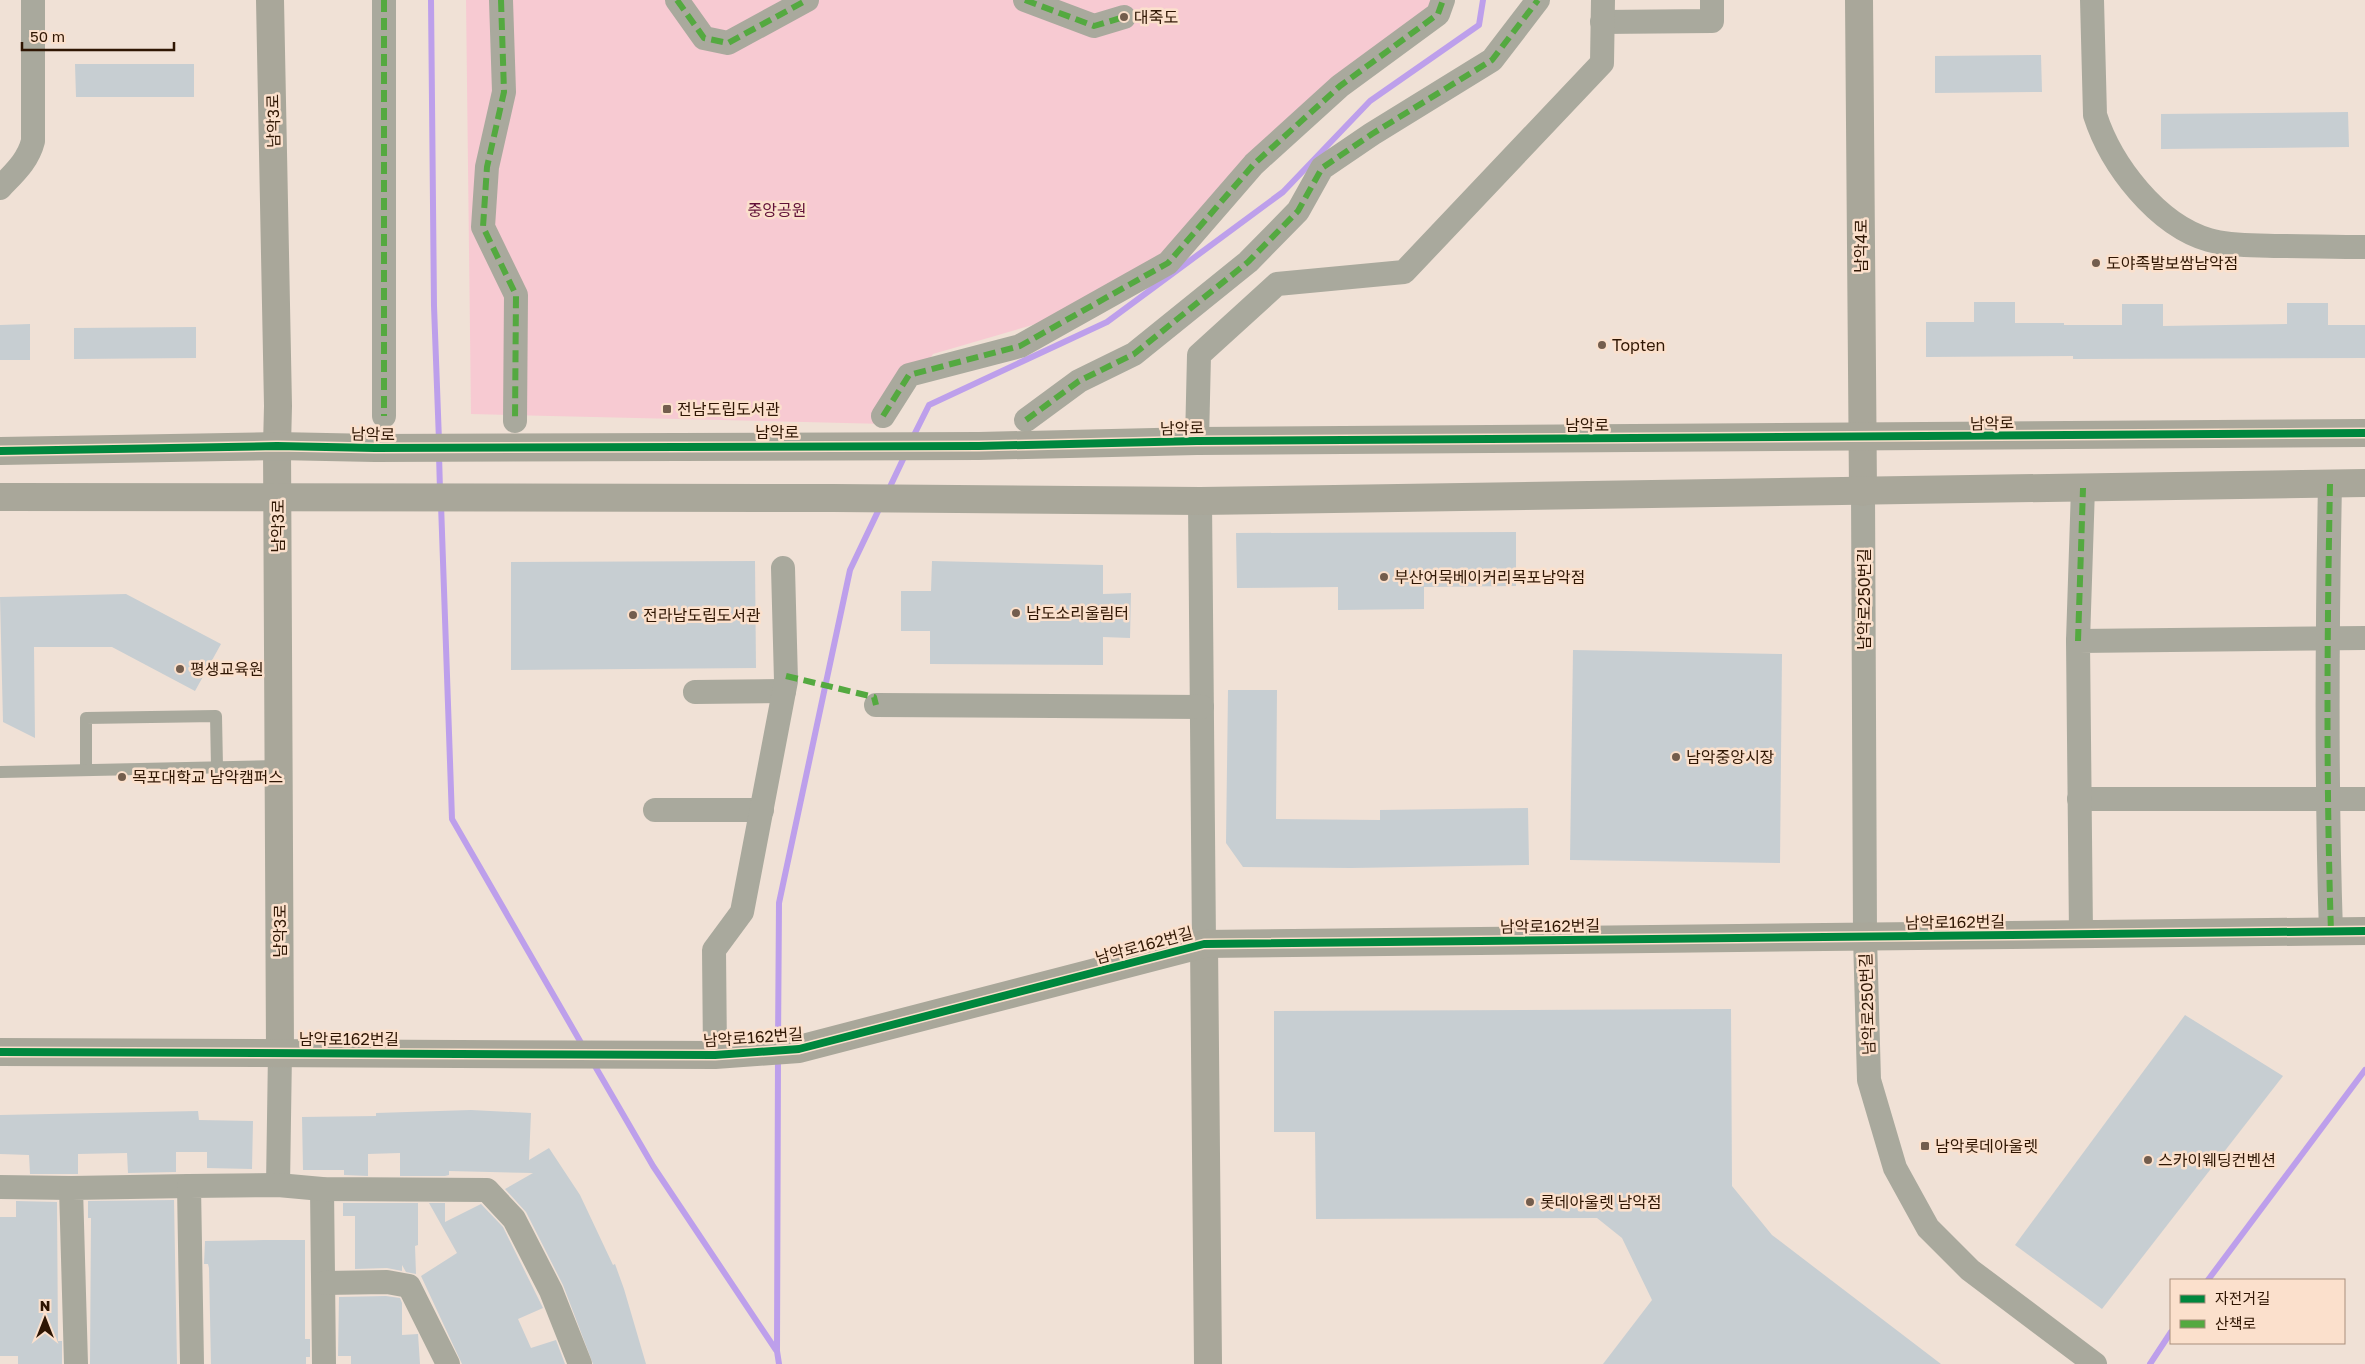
<svg xmlns="http://www.w3.org/2000/svg" width="2365" height="1364" font-family="'Golos Text','Noto Sans KR',sans-serif">
	<style>
		.green { fill: #f7cad2 }
		.lines { fill: none; stroke-linecap: round; stroke-linejoin: round }
		.stream { stroke: #bd9feb; stroke-width: 6 }
		.building { fill: #c7ced2 }
		.lane { stroke: #a9a99d; stroke-width: 12 }
		.street { stroke: #a9a99d; stroke-width: 24 }
		.secondary { stroke: #a9a79a; stroke-width: 28 }
		.quiet { stroke: #54a940; stroke-width: 6; stroke-dasharray: 12 6; stroke-linecap: butt }
		.cycleway-casing { stroke: #fbe0cc; stroke-width: 11 }
		.cycleway { stroke: #00873e; stroke-width: 8 }
		.poi-dot { fill: #735d4d; stroke: #fbe0cc; stroke-width: 2 }
		.labels { text-anchor: middle; stroke-width: 5; stroke-linejoin: round; paint-order: stroke }
		.poi-label { font-size: 16px; fill: #2f1603; stroke: #fbe0cc; text-anchor: start }
		.street-label { font-size: 16px; fill: #2f1603; stroke: #fbe0cc }
		.park-label { font-size: 16px; fill: #601037; stroke: #fbe0cc }
	</style>
	<rect width="100%" height="100%" fill="#f0e1d6"/>
	<!-- green -->
	<polygon class="green" points="466,0 1442,0 1121,299 933,354 886,424 471,414"/>
	<g class="lines">
		<!-- stream -->
		<g class="stream">
			<polyline points="431,0 434,306 439,441"/>
			<polyline points="912,439 929,405 1107,322 1283,192 1370,101 1479,25 1483,0"/>
			<polyline points="439,454 440,491"/>
			<polyline points="888,491 906,453"/>
			<polyline points="441,504 452,819 584,1048"/>
			<polyline points="778,1045 779,903 850,570 881,505"/>
			<polyline points="778,1058 777,1351 779,1364"/>
			<polyline points="592,1061 653,1166 776,1350"/>
			<polyline points="2208,1280 2365,1070"/>
			<polyline points="2150,1364 2171,1332"/>
		</g>
	</g>
	<!-- building -->
	<g class="building">
		<polygon points="2041,55 2042,92 1935,93 1935,56"/>
		<polygon points="75,64 194,64 194,97 76,97"/>
		<polygon points="2348,112 2349,147 2161,149 2161,114"/>
		<polygon points="1974,302 2015,302 2015,323 2064,323 2064,325 2122,325 2122,304 2163,304 2163,326 2287,324 2287,303 2328,303 2328,325 2365,325 2365,358 2073,359 2073,356 1926,357 1926,322 1974,322"/>
		<polygon points="30,324 30,360 0,360 0,325"/>
		<polygon points="196,327 196,358 74,359 74,328"/>
		<polygon points="1516,532 1516,586 1424,587 1424,609 1338,610 1338,587 1237,588 1236,533"/>
		<polygon points="755,561 756,668 511,670 511,562"/>
		<polygon points="932,561 1103,565 1103,594 1131,593 1130,638 1103,637 1103,665 930,664 930,631 901,631 901,591 931,591"/>
		<polygon points="126,594 221,644 195,691 112,647 34,647 35,738 3,722 0,597"/>
		<polygon points="1573,650 1782,654 1780,863 1570,860"/>
		<polygon points="1228,690 1277,690 1276,819 1380,820 1380,810 1528,808 1529,865 1351,868 1243,867 1226,843"/>
		<polygon points="1731,1009 1732,1186 1772,1235 1941,1364 1603,1364 1652,1300 1622,1238 1597,1218 1316,1219 1315,1132 1274,1132 1274,1011"/>
		<polygon points="2185,1015 2283,1076 2102,1309 2015,1245"/>
		<polygon points="471,1110 531,1113 529,1160 549,1148 580,1195 613,1265 615,1264 624,1289 646,1364 593,1364 563,1285 526,1212 505,1189 533,1173 449,1171 449,1175 445,1176 400,1176 400,1153 368,1154 368,1176 344,1175 344,1170 303,1170 302,1117 376,1116 376,1113"/>
		<polygon points="198,1111 199,1120 253,1121 252,1169 207,1168 207,1152 176,1152 176,1172 128,1173 127,1153 78,1154 78,1174 30,1174 29,1155 0,1154 0,1115"/>
		<polygon points="174,1200 177,1364 90,1364 91,1218 88,1218 88,1201"/>
		<polygon points="16,1201 57,1202 58,1341 62,1341 62,1364 18,1364 18,1356 0,1356 0,1217 16,1217"/>
		<polygon points="343,1203 418,1203 418,1245 415,1246 416,1274 406,1272 402,1265 402,1271 387,1268 355,1269 355,1216 343,1216"/>
		<polygon points="429,1203 445,1203 445,1222 481,1204 503,1227 543,1308 518,1319 531,1348 556,1340 565,1364 462,1364 421,1276 457,1253"/>
		<polygon points="264,1240 305,1240 305,1339 310,1339 310,1357 306,1357 306,1364 211,1364 209,1268 208,1264 204,1264 205,1241"/>
		<polygon points="386,1296 400,1298 402,1303 402,1335 418,1334 420,1364 351,1364 351,1356 338,1356 339,1297"/>
	</g>
	<g class="lines">
		<!-- lane -->
		<g class="lane">
			<polyline points="86,770 86,718 216,716 217,767"/>
			<polyline points="0,772 279,766"/>
		</g>
		<!-- street -->
		<g class="street">
			<polyline points="384,0 384,416"/>
			<polyline points="501,0 504,92 487,167 483,227 516,295 515,421"/>
			<polyline points="677,0 704,38 728,43 807,0"/>
			<polyline points="1025,0 1094,26 1124,17"/>
			<path d="M2092 0 2095 115C2111 165 2157 225 2209 240 2230 246 2252 245 2274 246 2304 246 2335 247 2365 247"/>
			<polyline points="1602,22 1712,21 1712,0"/>
			<path d="M0 188C14 173 28 161 33 141V0"/>
			<polyline points="883,416 909,375 1020,346 1168,263 1254,164 1340,86 1438,14 1443,0"/>
			<polyline points="1026,420 1079,381 1134,354 1248,262 1298,211 1322,168 1372,134 1492,60 1538,0"/>
			<polyline points="1197,441 1199,355 1277,284 1404,272 1602,63 1603,0"/>
			<path d="M2330 484C2327 633 2326 782 2331 932"/>
			<polyline points="1863,492 1865,937 1869,1080 1895,1168 1928,1228 1970,1270 2095,1364"/>
			<polyline points="1200,501 1204,944"/>
			<polyline points="2078,641 2083,488"/>
			<polyline points="695,692 784,691"/>
			<polyline points="876,705 1202,707"/>
			<polyline points="2079,799 2365,799"/>
			<polyline points="655,810 762,810"/>
			<polyline points="2081,934 2078,641 2365,638"/>
			<polyline points="715,1055 714,950 742,912 786,681 783,568"/>
			<polyline points="278,1185 280,1052"/>
			<polyline points="0,1187 71,1188"/>
			<polyline points="322,1189 324,1364"/>
			<polyline points="324,1283 387,1282 409,1286 448,1364"/>
			<polyline points="76,1364 71,1188 189,1186"/>
			<polyline points="192,1364 189,1186 278,1185 322,1189 487,1190 514,1219 551,1291 580,1364"/>
		</g>
		<!-- secondary -->
		<g class="secondary">
			<polyline points="270,0 278,406 277,446 280,1052"/>
			<polyline points="1859,0 1863,492"/>
			<polyline points="0,451 277,446 375,448 979,446 1197,441 2365,433"/>
			<polyline points="0,497 834,498 1200,501 2365,483"/>
			<polyline points="1204,944 1208,1364"/>
			<polyline points="0,1052 715,1055 799,1049 1204,944 2365,931"/>
		</g>
		<!-- quiet -->
		<g class="quiet">
			<polyline points="384,0 384,416"/>
			<polyline points="501,0 504,92 487,167 483,227 516,295 515,421"/>
			<polyline points="677,0 704,38 728,43 807,0"/>
			<polyline points="1025,0 1094,26 1124,17"/>
			<polyline points="883,416 909,375 1020,346 1168,263 1254,164 1340,86 1438,14 1443,0"/>
			<polyline points="1026,420 1079,381 1134,354 1248,262 1298,211 1322,168 1372,134 1492,60 1538,0"/>
			<path d="M2330 484C2327 633 2326 782 2331 932"/>
			<polyline points="2078,641 2083,488"/>
			<polyline points="786,676 874,697 876,705"/>
		</g>
		<defs>
			<g id="cycleway">
				<polyline points="0,451 277,446 375,448 979,446 1197,441 2365,433"/>
				<polyline points="0,1052 715,1055 799,1049 1204,944 2365,931"/>
			</g>
		</defs>
		<!-- cycleway casing -->
		<use href="#cycleway" class="cycleway-casing"/>
		<!-- cycleway -->
		<use href="#cycleway" class="cycleway"/>
	</g>
	<!-- markers -->
	<g class="poi-dot">
		<circle cx="1124" cy="17" r="5"/>
		<circle cx="2096" cy="263" r="5"/>
		<circle cx="1602" cy="345" r="5"/>
		<rect x="662" y="404" width="10" height="10" rx="2.5"/>
		<circle cx="1384" cy="577" r="5"/>
		<circle cx="1016" cy="613" r="5"/>
		<circle cx="633" cy="615" r="5"/>
		<circle cx="180" cy="669" r="5"/>
		<circle cx="1676" cy="757" r="5"/>
		<circle cx="122" cy="777" r="5"/>
		<rect x="1920" y="1141" width="10" height="10" rx="2.5"/>
		<circle cx="2148" cy="1160" r="5"/>
		<circle cx="1530" cy="1202" r="5"/>
	</g>
	<g class="labels">
		<!-- poi labels -->
		<g class="poi-label">
			<text x="1134" y="23">대죽도</text>
			<text x="2106" y="269">도야족발보쌈남악점</text>
			<text x="1612" y="351">Topten</text>
			<text x="677" y="415">전남도립도서관</text>
			<text x="1394" y="583">부산어묵베이커리목포남악점</text>
			<text x="1026" y="619">남도소리울림터</text>
			<text x="643" y="621">전라남도립도서관</text>
			<text x="190" y="675">평생교육원</text>
			<text x="1686" y="763">남악중앙시장</text>
			<text x="132" y="783">목포대학교 남악캠퍼스</text>
			<text x="1935" y="1152">남악롯데아울렛</text>
			<text x="2158" y="1166">스카이웨딩컨벤션</text>
			<text x="1540" y="1208">롯데아울렛 남악점</text>
		</g>
		<!-- street labels -->
		<g class="street-label">
			<text transform="translate(273 121) rotate(-91)" y="6">남악3로</text>
			<text transform="translate(1861 246) rotate(-90)" y="6">남악4로</text>
			<text transform="translate(1992 423) rotate(-1)" y="6">남악로</text>
			<text x="1587" y="431">남악로</text>
			<text transform="translate(1182 428) rotate(-1)" y="6">남악로</text>
			<text x="777" y="438">남악로</text>
			<text transform="translate(373 434) rotate(1)" y="6">남악로</text>
			<text transform="translate(278 526) rotate(-90)" y="6">남악3로</text>
			<text transform="translate(1864 599) rotate(-90)" y="6">남악로250번길</text>
			<text transform="translate(1955 922) rotate(-1)" y="6">남악로162번길</text>
			<text transform="translate(1550 926) rotate(-1)" y="6">남악로162번길</text>
			<text transform="translate(280 931) rotate(-90)" y="6">남악3로</text>
			<text transform="translate(1144 945) rotate(-15)" y="6">남악로162번길</text>
			<text transform="translate(1867 1004) rotate(-92)" y="6">남악로250번길</text>
			<text transform="translate(753 1037) rotate(-4)" y="6">남악로162번길</text>
			<text x="349" y="1045">남악로162번길</text>
		</g>
		<!-- park labels -->
		<g class="park-label">
			<text x="777" y="216">중앙공원</text>
		</g>
	</g>
	<!-- legend -->
	<rect x="2170" y="1279" width="175" height="65" fill="#fbe0cc" stroke="#a98f7c"/>
	<rect x="2180" y="1295" width="25" height="8" fill="#00873e" stroke="#a98f7c"/>
	<text x="2215" y="1304" font-size="15" fill="#2f1603">자전거길</text>
	<rect x="2180" y="1320" width="25" height="8" fill="#54a940" stroke="#a98f7c"/>
	<text x="2215" y="1329" font-size="15" fill="#2f1603">산책로</text>
	<!-- north arrow -->
	<g transform="translate(45 1319)" stroke="#fbe0cc" stroke-width="4" paint-order="stroke">
	<path d="M0-4L9 19L0 12L-9 19Z" fill="#2f1603"/>
	<text y="-8" font-size="14" font-weight="bold" text-anchor="middle" fill="#2f1603">N</text>
	</g>
	<!-- scale -->
	<path d="M22 42v8h152v-8" fill="none" stroke="#2f1603" stroke-width="2.5"/>
	<text x="30" y="42" font-size="15" fill="#2f1603" stroke="#fbe0cc" stroke-width="4" paint-order="stroke">50 m</text>
</svg>
